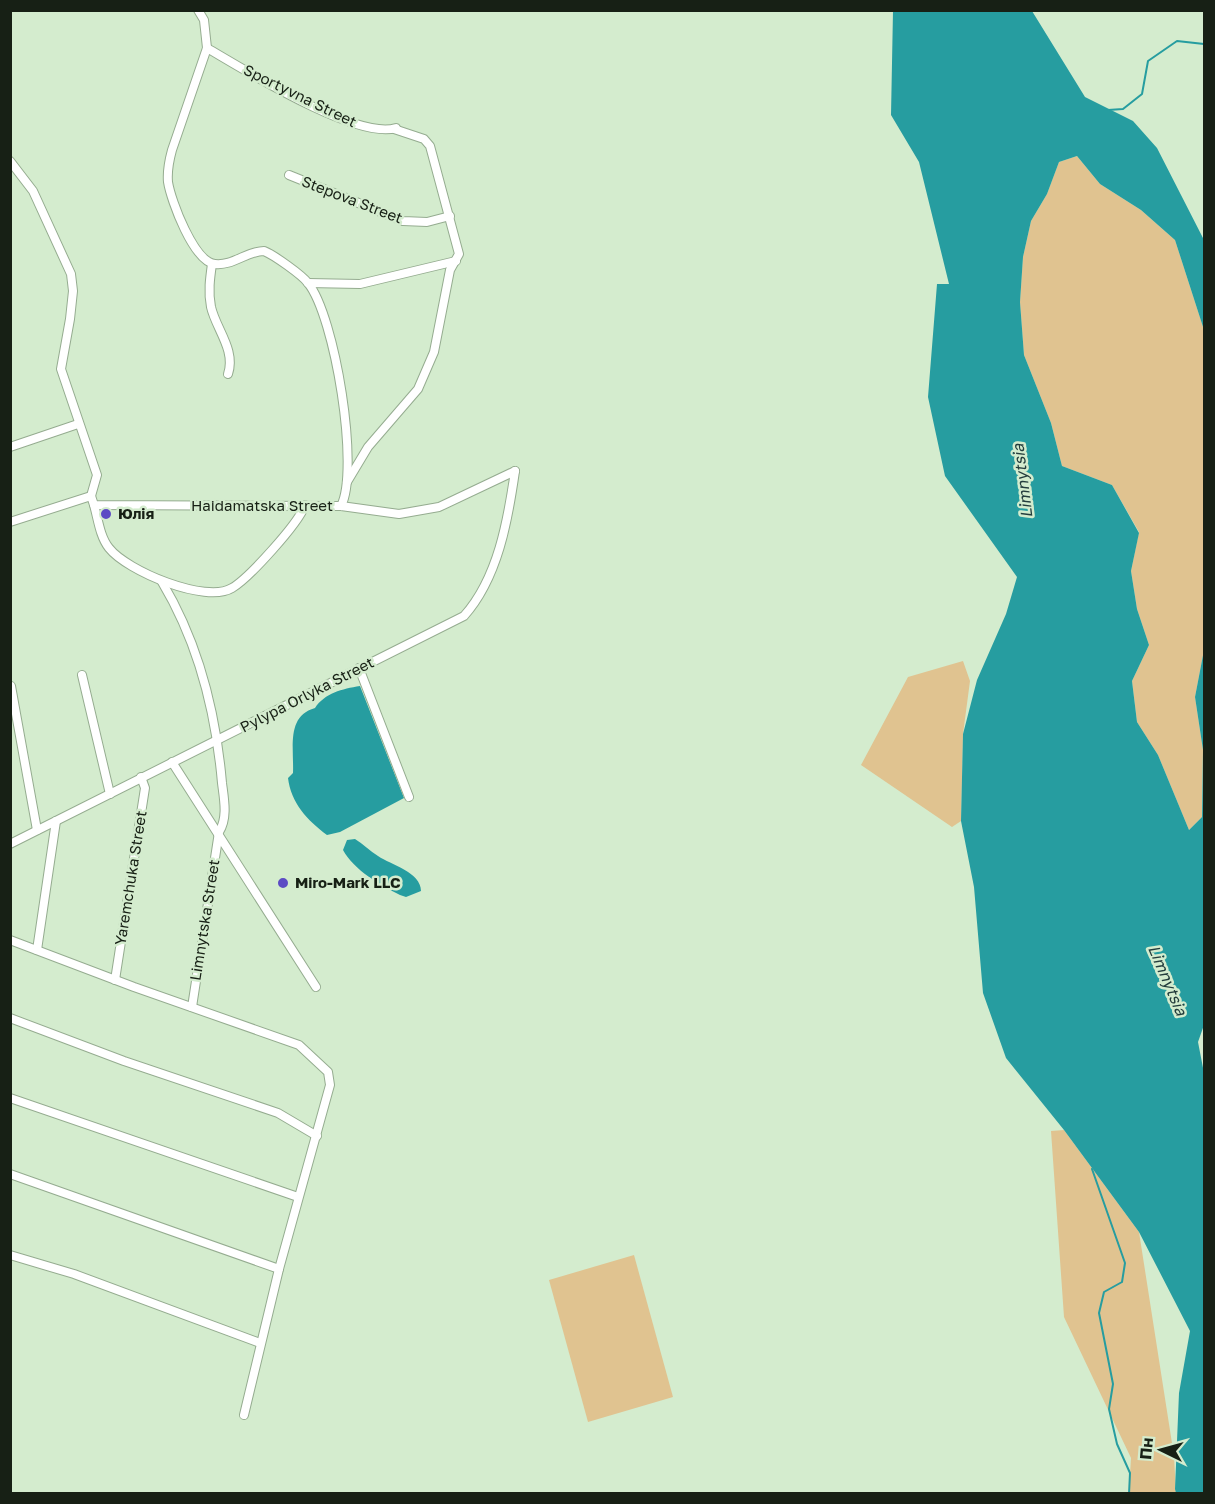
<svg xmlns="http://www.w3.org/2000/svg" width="1215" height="1504" font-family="'Golos Text',sans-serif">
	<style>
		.green { fill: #e0c390 }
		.water { fill: #269da0 }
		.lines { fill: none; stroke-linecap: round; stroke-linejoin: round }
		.stream { stroke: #269da0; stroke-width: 2 }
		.street-casing { stroke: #95ac90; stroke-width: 10 }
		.street { stroke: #fff; stroke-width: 8 }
		.poi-dot { fill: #5c4bc4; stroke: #d4ecce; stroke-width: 2 }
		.labels { text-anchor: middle; stroke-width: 5; stroke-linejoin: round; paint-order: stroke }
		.street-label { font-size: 15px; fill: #172015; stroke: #d4ecce }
		.poi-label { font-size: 15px; font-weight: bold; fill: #172015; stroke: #d4ecce; text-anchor: start }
		.water-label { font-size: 16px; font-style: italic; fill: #243d3d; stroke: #d4ecce }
	</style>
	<rect width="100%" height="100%" fill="#d4ecce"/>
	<!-- green -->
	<g class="green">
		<polygon points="1077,156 1100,184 1141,210 1175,240 1204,330 1204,650 1195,697 1203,750 1202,817 1189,830 1158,755 1137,722 1132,681 1149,645 1137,609 1131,571 1139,532 1112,485 1062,466 1051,423 1024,355 1020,302 1023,257 1031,221 1047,194 1059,162"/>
		<polygon points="963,661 970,681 963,734 961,821 952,827 861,765 908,677"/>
		<polygon points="1064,1130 1139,1232 1174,1456 1176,1493 1129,1493 1131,1458 1064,1317 1051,1131"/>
		<polygon points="634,1255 673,1397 588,1422 549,1280"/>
	</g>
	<!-- water -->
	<g class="water">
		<polygon points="893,11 1032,11 1085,97 1133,121 1157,148 1204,240 1204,330 1175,240 1141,210 1100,184 1077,156 1059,162 1047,194 1031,221 1023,257 1020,302 1024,355 1051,423 1062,466 1112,485 1139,533 1131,571 1137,609 1149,645 1132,681 1137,722 1158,755 1189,830 1202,817 1203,750 1195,697 1204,650 1204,1025 1198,1042 1204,1073 1204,1493 1176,1493 1175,1489 1179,1393 1190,1331 1139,1232 1064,1130 1006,1058 983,993 974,887 961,821 963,734 977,680 1006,614 1017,577 945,476 928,397 937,284 949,284 919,162 891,115"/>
		<path d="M360 686 404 798 340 832 327 835C307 820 291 803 288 778L293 773C294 748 286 716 315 708 325 693 342 689 360 686Z"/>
		<path d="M355 839C363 844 370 851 378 856 391 865 421 872 421 891L406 897 400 895C380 885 354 870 343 850L347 840Z"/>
	</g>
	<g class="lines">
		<!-- stream -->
		<g class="stream">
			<polyline points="1108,110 1123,109 1142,94 1148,61 1177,41 1204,44"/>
			<polyline points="1092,1169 1125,1263 1122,1282 1104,1292 1099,1313 1113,1384 1109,1409 1117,1444 1130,1473 1129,1494"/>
		</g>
		<defs>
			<g id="street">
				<path d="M198 10 204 20 207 48 172 150C169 161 167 171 168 182 171 201 194 262 215 264 233 266 247 251 264 251 274 255 302 275 308 283 335 316 360 470 341 506"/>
				<path d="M207 48C245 70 356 140 396 128"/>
				<polyline points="10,161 33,191 71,274 73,291 70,319 61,369 97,475 91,496"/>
				<polyline points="289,175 403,221 427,222 450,216"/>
				<path d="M212 264C210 278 208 292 211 307 216 329 236 350 228 374"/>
				<polyline points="308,283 360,284 456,261"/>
				<polyline points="10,447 78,424"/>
				<polyline points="347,482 368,447 418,389 434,352 450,270 459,254 430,146 424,139 394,129"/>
				<polyline points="91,496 94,505 341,506 399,514 439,507 515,471"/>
				<path d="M94 505C98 519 100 537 109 548 127 571 206 604 232 588 249 578 299 523 305 505"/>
				<polyline points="10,522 91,496"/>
				<path d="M162 582C198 642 216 714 222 783 224 799 228 818 219 832L192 1007"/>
				<polyline points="359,668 409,797"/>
				<polyline points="82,675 110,794"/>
				<polyline points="11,686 37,830"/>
				<polyline points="172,762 316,987"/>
				<path d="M10 844 464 616C498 578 508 520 515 471"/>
				<polyline points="10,940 134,987 299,1045 328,1072 330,1085 279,1269 244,1415"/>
				<polyline points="37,950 56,821"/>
				<polyline points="115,980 145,788 141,777"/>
				<polyline points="10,1018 124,1061 278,1113 317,1136"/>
				<polyline points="10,1098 298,1197"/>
				<polyline points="10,1174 279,1269"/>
				<polyline points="10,1255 74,1274 260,1343"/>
			</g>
		</defs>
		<!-- street casing -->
		<use href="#street" class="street-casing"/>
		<!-- street -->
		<use href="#street" class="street"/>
	</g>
	<!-- markers -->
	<g class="poi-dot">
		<circle cx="106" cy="514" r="6"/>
		<circle cx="283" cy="883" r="6"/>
	</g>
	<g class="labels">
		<!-- street labels -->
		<g class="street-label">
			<text transform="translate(300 96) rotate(26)" y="5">Sportyvna Street</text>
			<text transform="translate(352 200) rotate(21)" y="5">Stepova Street</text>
			<text x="262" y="511">Haidamatska Street</text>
			<text transform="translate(307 695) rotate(-27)" y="5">Pylypa Orlyka Street</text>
			<text transform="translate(131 878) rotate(-81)" y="5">Yaremchuka Street</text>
			<text transform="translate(205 920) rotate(-81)" y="5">Limnytska Street</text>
		</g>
		<!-- poi labels -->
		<g class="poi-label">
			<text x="118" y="519">Юлія</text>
			<text x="295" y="888">Miro-Mark LLC</text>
		</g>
		<!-- water labels -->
		<g class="water-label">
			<text transform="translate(1022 481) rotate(-97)" y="6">Limnytsia</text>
			<text transform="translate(1168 980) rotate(67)" y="6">Limnytsia</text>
		</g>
	</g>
	<!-- border -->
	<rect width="1215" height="1504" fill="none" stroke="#172015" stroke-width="24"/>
	<!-- north arrow -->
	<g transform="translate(1161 1450) rotate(275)" stroke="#d4ecce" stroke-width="4.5" paint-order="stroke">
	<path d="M0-4.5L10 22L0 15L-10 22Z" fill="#172015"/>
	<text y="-9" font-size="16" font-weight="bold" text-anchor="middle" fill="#172015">Пн</text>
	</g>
</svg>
